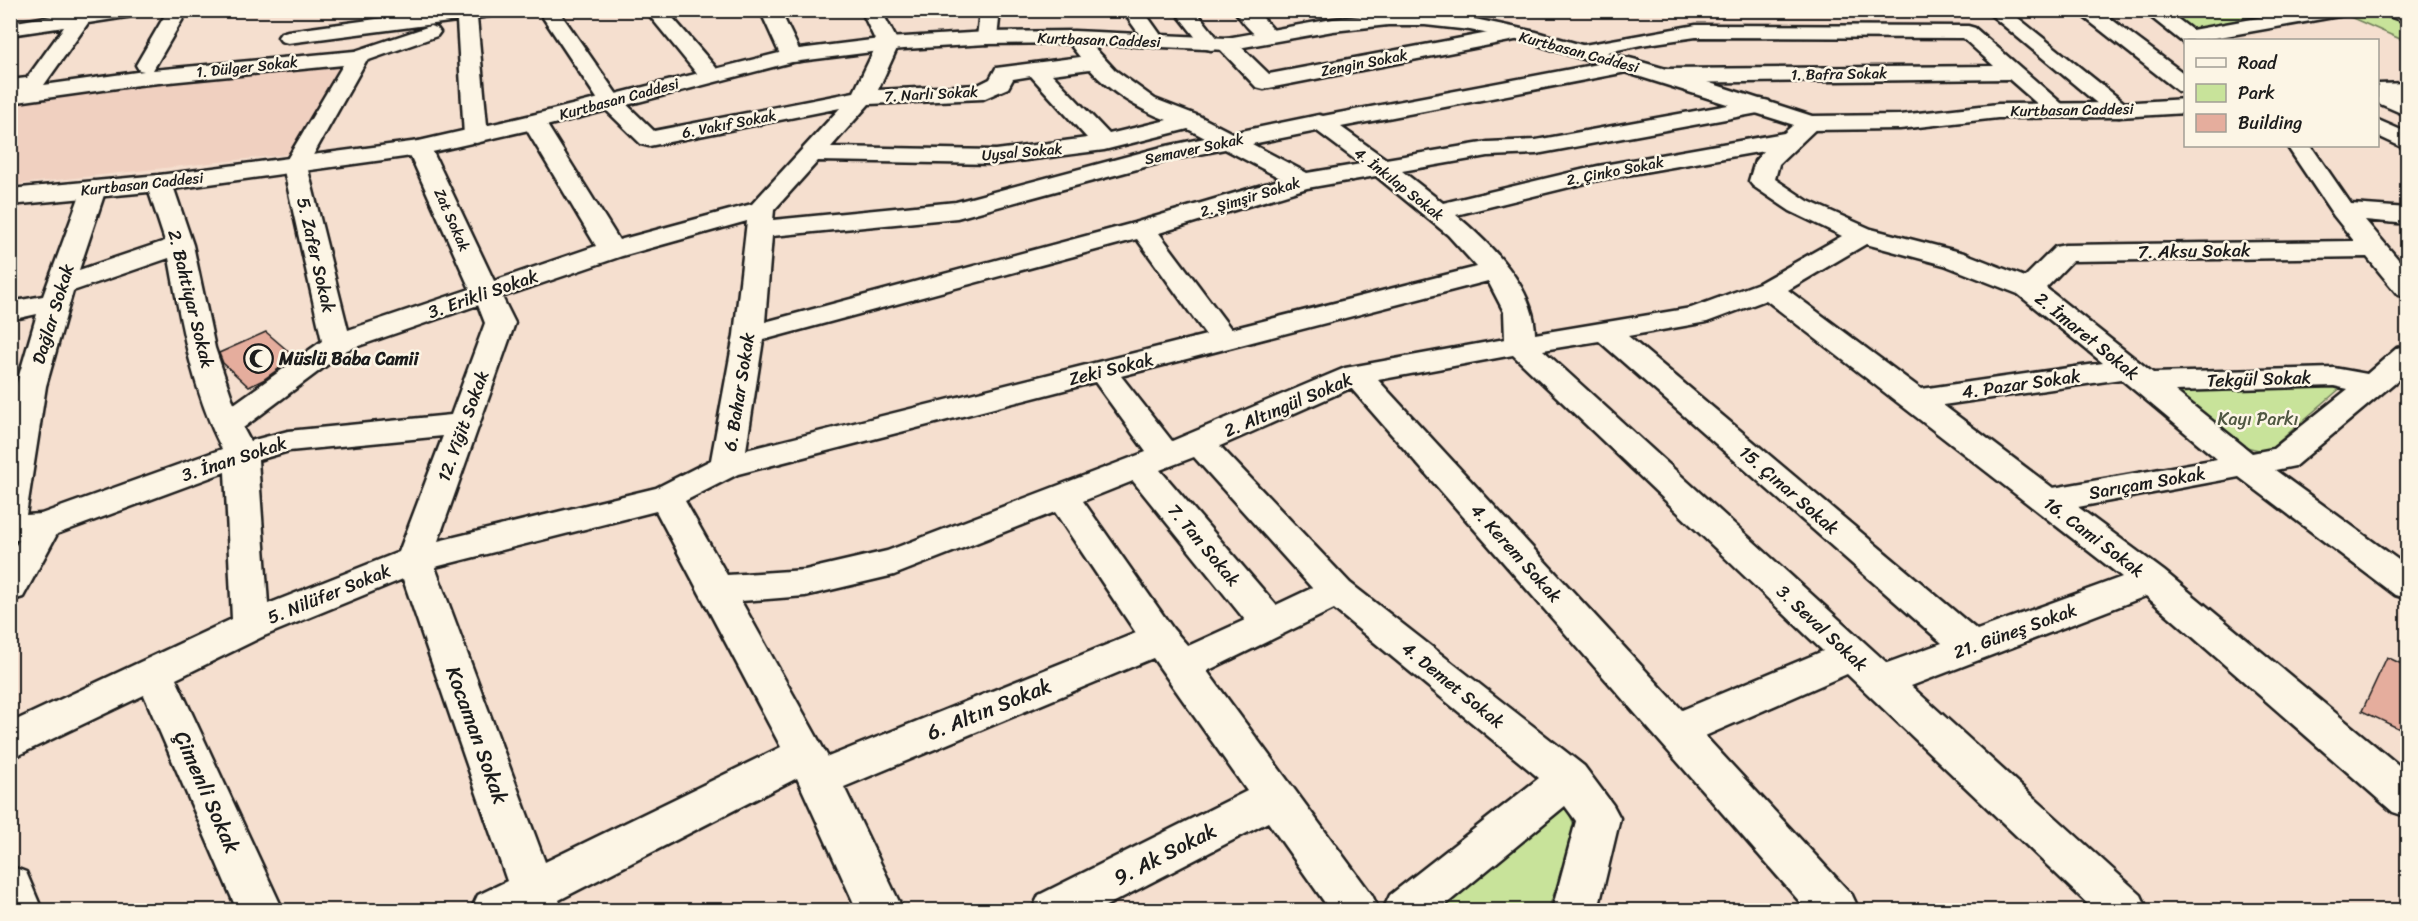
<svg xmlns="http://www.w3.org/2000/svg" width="2418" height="921" font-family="Sriracha,sans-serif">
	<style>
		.built { fill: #f0d0c0 }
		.green { fill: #c8e39a; stroke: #72805b; stroke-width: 1.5 }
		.building { fill: #e5ad9d; stroke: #1c1c1c; stroke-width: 1.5 }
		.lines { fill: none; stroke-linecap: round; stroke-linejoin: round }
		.street-casing { stroke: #1c1c1c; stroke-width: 5 }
		.secondary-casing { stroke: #1c1c1c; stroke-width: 5 }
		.street { fill: #fcf5e5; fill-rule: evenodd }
		.secondary { fill: #fcf5e5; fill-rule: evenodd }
		.labels { text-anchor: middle; stroke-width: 5; stroke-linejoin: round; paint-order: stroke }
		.far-street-label { font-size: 15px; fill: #1c1c1c; stroke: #fcf5e5 }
		.street-label { font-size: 18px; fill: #1c1c1c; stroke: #fcf5e5 }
		.poi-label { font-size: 18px; font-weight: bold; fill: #1c1c1c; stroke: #fcf5e5; text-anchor: start }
		.park-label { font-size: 18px; fill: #505842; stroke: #fcf5e5 }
		.near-street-label { font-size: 21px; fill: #1c1c1c; stroke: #fcf5e5 }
	</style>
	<rect width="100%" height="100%" fill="#f5dfcf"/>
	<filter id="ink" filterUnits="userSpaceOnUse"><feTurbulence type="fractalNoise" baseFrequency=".0167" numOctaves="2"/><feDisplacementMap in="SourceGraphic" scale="12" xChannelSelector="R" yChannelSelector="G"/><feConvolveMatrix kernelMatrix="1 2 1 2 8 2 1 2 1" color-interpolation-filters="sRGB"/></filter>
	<g filter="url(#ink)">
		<!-- built -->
		<polygon class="built" points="340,62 335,79 289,154 11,185 10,100"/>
		<!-- green -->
		<g class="green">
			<polygon points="2163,11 2308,11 2189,31"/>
			<polygon points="2381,11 2407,20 2407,42 2348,16"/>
			<polygon points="2343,386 2267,452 2238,445 2174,391"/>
			<polygon points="1564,802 1577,831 1548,910 1425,910"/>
		</g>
		<!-- building -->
		<g class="building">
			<polygon points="266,332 295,357 263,380 249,387 223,363 219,353"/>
			<polygon points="2387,657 2408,667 2408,733 2362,711"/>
		</g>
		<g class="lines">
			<defs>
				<g id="street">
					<path d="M143 10 140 14 133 16 88 23 44 85 144 71 139 70 136 65 168 10H188L153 70 355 51 430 26 437 28 440 32 437 36 366 61 307 166 348 330 470 289 407 148 410 143 419 141 428 143 431 148 494 281 596 246 522 122 526 117 534 115 542 117 619 240 752 204 840 108 649 146 641 144 602 106 538 10H558L618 96 654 131 854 92 877 44 861 10H881L899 44 878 90 978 85 990 79 996 68 1080 57 1072 47 1076 43 1083 41 1090 43 1115 70 1155 99 1199 116 1232 133 1319 115 1323 116 1629 58 1637 60 1640 65 1637 70 1341 127 1386 159 1488 142 1536 140 1761 99 1769 101 1772 106 1769 111 1536 154 1488 156 1402 171 1443 203 1598 166 1784 133C1795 124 1802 114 1818 118L1822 123 1779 164 1775 179 1808 201 1871 229 1964 253 2025 277 2055 247 2065 245 2354 241 2334 216 2287 146H2311L2351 204 2408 208V224L2365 220 2408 271V297L2398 295 2367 257 2072 261 2046 288 2153 373 2334 368 2367 374 2397 348 2408 345 2406 373 2295 466 2275 470 2408 567V599L2395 595 2239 477 2078 507 2164 571 2408 773V817L2393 812 2146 596 1911 686 2141 895 2148 910H2094L1847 674 1705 736 1852 895 1859 910H1807L1351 388 1220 446 1350 583 1584 766 1613 805 1620 818 1598 910H1552L1576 821 1565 806 1439 910H1383L1390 895 1539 778 1334 609 1207 671 1372 895 1379 910H1330L1268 822 1098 910H1032L1039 895 1247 791 1153 658 844 787 903 910H857L797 778 559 900 563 910H471L478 895 507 881 403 579 264 636 176 679 283 910H237L144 695 10 759V723L232 619 225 472 57 534 23 597 10 601V555L19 540H10V414L16 386 37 314 10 320V302L43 296 84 184 93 181 102 184 106 189 79 270 165 241 146 183 150 178 159 175 168 178 172 183 193 245 215 348 234 404 322 341 283 166 343 65 139 85 10 103V80L27 78 64 27 10 35V23L82 11ZM1090 69C1111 93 1138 109 1167 120L1109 134 1052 74ZM1031 76 1087 138 996 150 831 147 869 104 983 99 1008 88 1013 79ZM1188 129 1205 138 1162 147 956 202 773 220 774 210 818 161 996 164 1104 150ZM1317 131 1361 164 1307 173 1252 144ZM1225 149 1282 179 1134 223 765 322 772 236 957 218 1174 159ZM1764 151 1755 161 1749 181 1753 186 1790 211 1842 236 1759 283 1691 308 1535 334C1535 287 1490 244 1456 215L1598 180ZM1376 176 1448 235 1477 267 1231 329 1159 233 1307 188ZM747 221 734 335 711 460 656 488 438 541 515 323 502 297 622 256ZM1137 239 1206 335 746 450 763 340ZM1866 244 1944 265 2018 294 2103 363 1921 389 1788 290ZM169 258C181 324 192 389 222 449L41 514 26 515 46 386 73 291ZM1488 281 1504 312 1505 339 1345 368 1172 441 1121 376ZM1766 300 2122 577 1977 630 1628 336 1707 322ZM478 305 485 323 451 415 288 431 250 441 243 428 347 350ZM1599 341 1942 643 1887 663 1543 350ZM1513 355 1823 651 1682 710 1378 380ZM2121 379 2217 459 2053 488 1943 405ZM1095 382 1146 452 887 551 805 570 727 575 685 501 738 474ZM2334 386 2348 389 2273 449 2252 453 2175 391ZM443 436 399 552 268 604 258 460 289 451ZM1194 457 1312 588 1276 605 1160 470ZM1133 481 1245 620 1188 646 1173 629 1083 501ZM656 511 781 747 545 862 435 567ZM1055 512 1136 633 828 757 741 601 805 596 894 575Z"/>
					<polygon points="443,10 503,10 500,14 477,18 488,136 484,141 476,143 468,141 464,136 457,21 288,43 281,41 278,37 281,33 288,31"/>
					<polygon points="645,10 666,10 718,70 721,75 718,80 710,82 702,80"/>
					<polygon points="760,10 780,10 802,56 799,61 791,62 783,61"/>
					<polygon points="980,10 1000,10 997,38 994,42 987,44 980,42 977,38"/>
					<polygon points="1122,10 1143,10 1165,41 1161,45 1154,47 1147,45"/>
					<polygon points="1174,10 1195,10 1219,40 1227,38 1234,40 1269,74 1515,28 1522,30 1525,34 1522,38 1515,40 1264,89 1256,87 1219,48 1211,50 1204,48"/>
					<path d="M1234 10H1256L1278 35 1275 39C1258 44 1244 24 1234 10Z"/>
					<polygon points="1985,10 2008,10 2127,105 2130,110 2127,115 2119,117 2111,115"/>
					<polygon points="2075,10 2099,10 2186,75 2186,93 2178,91"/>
					<polygon points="2142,10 2166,10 2192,30 2302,10 2349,10 2346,14 2339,16 2203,40 2186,40 2186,45"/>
					<polygon points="2380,10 2408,10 2408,23 2383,14"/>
					<polygon points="1696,25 1968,26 1975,28 2069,110 2066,115 2058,117 2050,115 2009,79 1665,83 1657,81 1654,76 1657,71 1665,69 1994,66 1963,38 1696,37 1641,45 1584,57 1576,56 1573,51 1576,46 1584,45"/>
					<polygon points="2378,88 2408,100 2408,116 2378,103"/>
					<polygon points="2378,120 2408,133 2408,150 2378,136"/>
					<polygon points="10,866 26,872 42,910 10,910"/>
				</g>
				<g id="secondary">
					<polygon points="1388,13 1425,13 1470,18 1536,32 1673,71 1812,116 1900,115 1998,104 2119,103 2186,99 2186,113 2119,117 1998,118 1900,129 1810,130 1532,43 1470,30 1425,25 1388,25 1333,31 1227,50 1074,43 987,44 888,50 792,62 542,127 419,155 159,191 10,205 10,189 159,175 419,141 532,115 791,50 888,38 987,32 1074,31 1227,38 1333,19"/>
					<polygon points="2408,83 2408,97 2378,98 2378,84"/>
				</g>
			</defs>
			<!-- street casing -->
			<use href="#street" class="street-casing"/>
			<!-- secondary casing -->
			<use href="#secondary" class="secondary-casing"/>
			<!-- street -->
			<use href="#street" class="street"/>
			<!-- secondary -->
			<use href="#secondary" class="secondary"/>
		</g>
	</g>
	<!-- icons -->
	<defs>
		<symbol id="mosque-ring" viewBox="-11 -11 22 22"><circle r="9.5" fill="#fcf5e5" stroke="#1c1c1c" stroke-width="1.5"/><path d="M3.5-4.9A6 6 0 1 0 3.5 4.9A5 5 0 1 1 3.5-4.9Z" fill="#1c1c1c"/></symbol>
	</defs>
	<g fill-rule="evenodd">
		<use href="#mosque-ring" x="242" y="342" width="33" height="33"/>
	</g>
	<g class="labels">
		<!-- far-street labels -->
		<g class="far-street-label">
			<text transform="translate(1099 40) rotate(2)" y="5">Kurtbasan Caddesi</text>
			<text transform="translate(1579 52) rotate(15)" y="5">Kurtbasan Caddesi</text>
			<text transform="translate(1364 63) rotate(-11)" y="5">Zengin Sokak</text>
			<text transform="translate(247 67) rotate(-6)" y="5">1. Dülger Sokak</text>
			<text transform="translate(1839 74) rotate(-1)" y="5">1. Bafra Sokak</text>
			<text transform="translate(931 94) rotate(-3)" y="5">7. Narlı Sokak</text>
			<text transform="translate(619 99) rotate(-15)" y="5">Kurtbasan Caddesi</text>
			<text transform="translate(2072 110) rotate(-1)" y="5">Kurtbasan Caddesi</text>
			<text transform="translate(729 124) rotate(-11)" y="5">6. Vakıf Sokak</text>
			<text transform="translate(1194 149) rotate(-12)" y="5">Semaver Sokak</text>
			<text transform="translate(1022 152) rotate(-5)" y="5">Uysal Sokak</text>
			<text transform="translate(1615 171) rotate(-11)" y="5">2. Çinko Sokak</text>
			<text transform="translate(142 184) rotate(-6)" y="5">Kurtbasan Caddesi</text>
			<text transform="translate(1399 184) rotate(38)" y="5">4. İnkılap Sokak</text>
			<text transform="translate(1250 197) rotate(-17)" y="5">2. Şimşir Sokak</text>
			<text transform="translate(452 220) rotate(66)" y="5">Zat Sokak</text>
		</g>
		<!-- street labels -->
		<g class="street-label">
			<text transform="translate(2194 251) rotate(-1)" y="6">7. Aksu Sokak</text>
			<text transform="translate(316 255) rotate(77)" y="6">5. Zafer Sokak</text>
			<text transform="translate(483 294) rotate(-19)" y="6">3. Erikli Sokak</text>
			<text transform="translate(191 299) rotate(76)" y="6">2. Bahtiyar Sokak</text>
			<text transform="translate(53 314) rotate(-73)" y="6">Dağlar Sokak</text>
			<text transform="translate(2087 336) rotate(39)" y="6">2. İmaret Sokak</text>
			<text transform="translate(1111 369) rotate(-14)" y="6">Zeki Sokak</text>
			<text transform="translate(2259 379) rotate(-2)" y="6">Tekgül Sokak</text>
			<text transform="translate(2021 384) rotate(-8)" y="6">4. Pazar Sokak</text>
			<text transform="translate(739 392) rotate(-81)" y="6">6. Bahar Sokak</text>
			<text transform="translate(1288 405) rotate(-23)" y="6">2. Altıngül Sokak</text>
			<text transform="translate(463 426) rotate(-70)" y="6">12. Yiğit Sokak</text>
			<text transform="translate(234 459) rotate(-18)" y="6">3. İnan Sokak</text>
			<text transform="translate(2147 483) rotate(-10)" y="6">Sarıçam Sokak</text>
			<text transform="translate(1789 490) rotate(41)" y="6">15. Çınar Sokak</text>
			<text transform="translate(2094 537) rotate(37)" y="6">16. Cami Sokak</text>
			<text transform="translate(1204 545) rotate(50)" y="6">7. Tan Sokak</text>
			<text transform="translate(1516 553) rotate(48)" y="6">4. Kerem Sokak</text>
			<text transform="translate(329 594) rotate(-22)" y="6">5. Nilüfer Sokak</text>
			<text transform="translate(1822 628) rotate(43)" y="6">3. Seval Sokak</text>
			<text transform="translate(2015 631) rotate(-20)" y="6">21. Güneş Sokak</text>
			<text transform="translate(1453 685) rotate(39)" y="6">4. Demet Sokak</text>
		</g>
		<!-- poi labels -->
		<g class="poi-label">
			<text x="279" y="365">Müslü Baba Camii</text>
		</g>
		<!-- park labels -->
		<g class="park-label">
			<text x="2258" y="425">Kayı Parkı</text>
		</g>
		<!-- near-street labels -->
		<g class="near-street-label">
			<text transform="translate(989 709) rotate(-22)" y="7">6. Altın Sokak</text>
			<text transform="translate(477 735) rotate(70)" y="7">Kocaman Sokak</text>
			<text transform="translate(207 792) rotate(66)" y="7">Çimenli Sokak</text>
			<text transform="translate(1165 854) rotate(-27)" y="7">9. Ak Sokak</text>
		</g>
	</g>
	<!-- margin -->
	<rect width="2418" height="921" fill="none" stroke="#fcf5e5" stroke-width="36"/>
	<rect x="18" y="18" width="2382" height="885" fill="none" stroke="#1c1c1c" stroke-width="2" filter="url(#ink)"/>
	<!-- legend -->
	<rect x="2184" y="39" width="195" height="108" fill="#fcf5e5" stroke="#a29e95" stroke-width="1.5"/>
	<rect x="2196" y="58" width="30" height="9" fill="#fcf5e5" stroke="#a29e95" stroke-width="1.5"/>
	<text x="2238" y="69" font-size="18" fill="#1c1c1c">Road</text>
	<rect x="2196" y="84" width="30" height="18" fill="#c8e39a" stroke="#a29e95" stroke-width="1.5"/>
	<text x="2238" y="99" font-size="18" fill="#1c1c1c">Park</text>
	<rect x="2196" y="114" width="30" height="18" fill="#e5ad9d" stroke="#a29e95" stroke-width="1.5"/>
	<text x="2238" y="129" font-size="18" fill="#1c1c1c">Building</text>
</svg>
